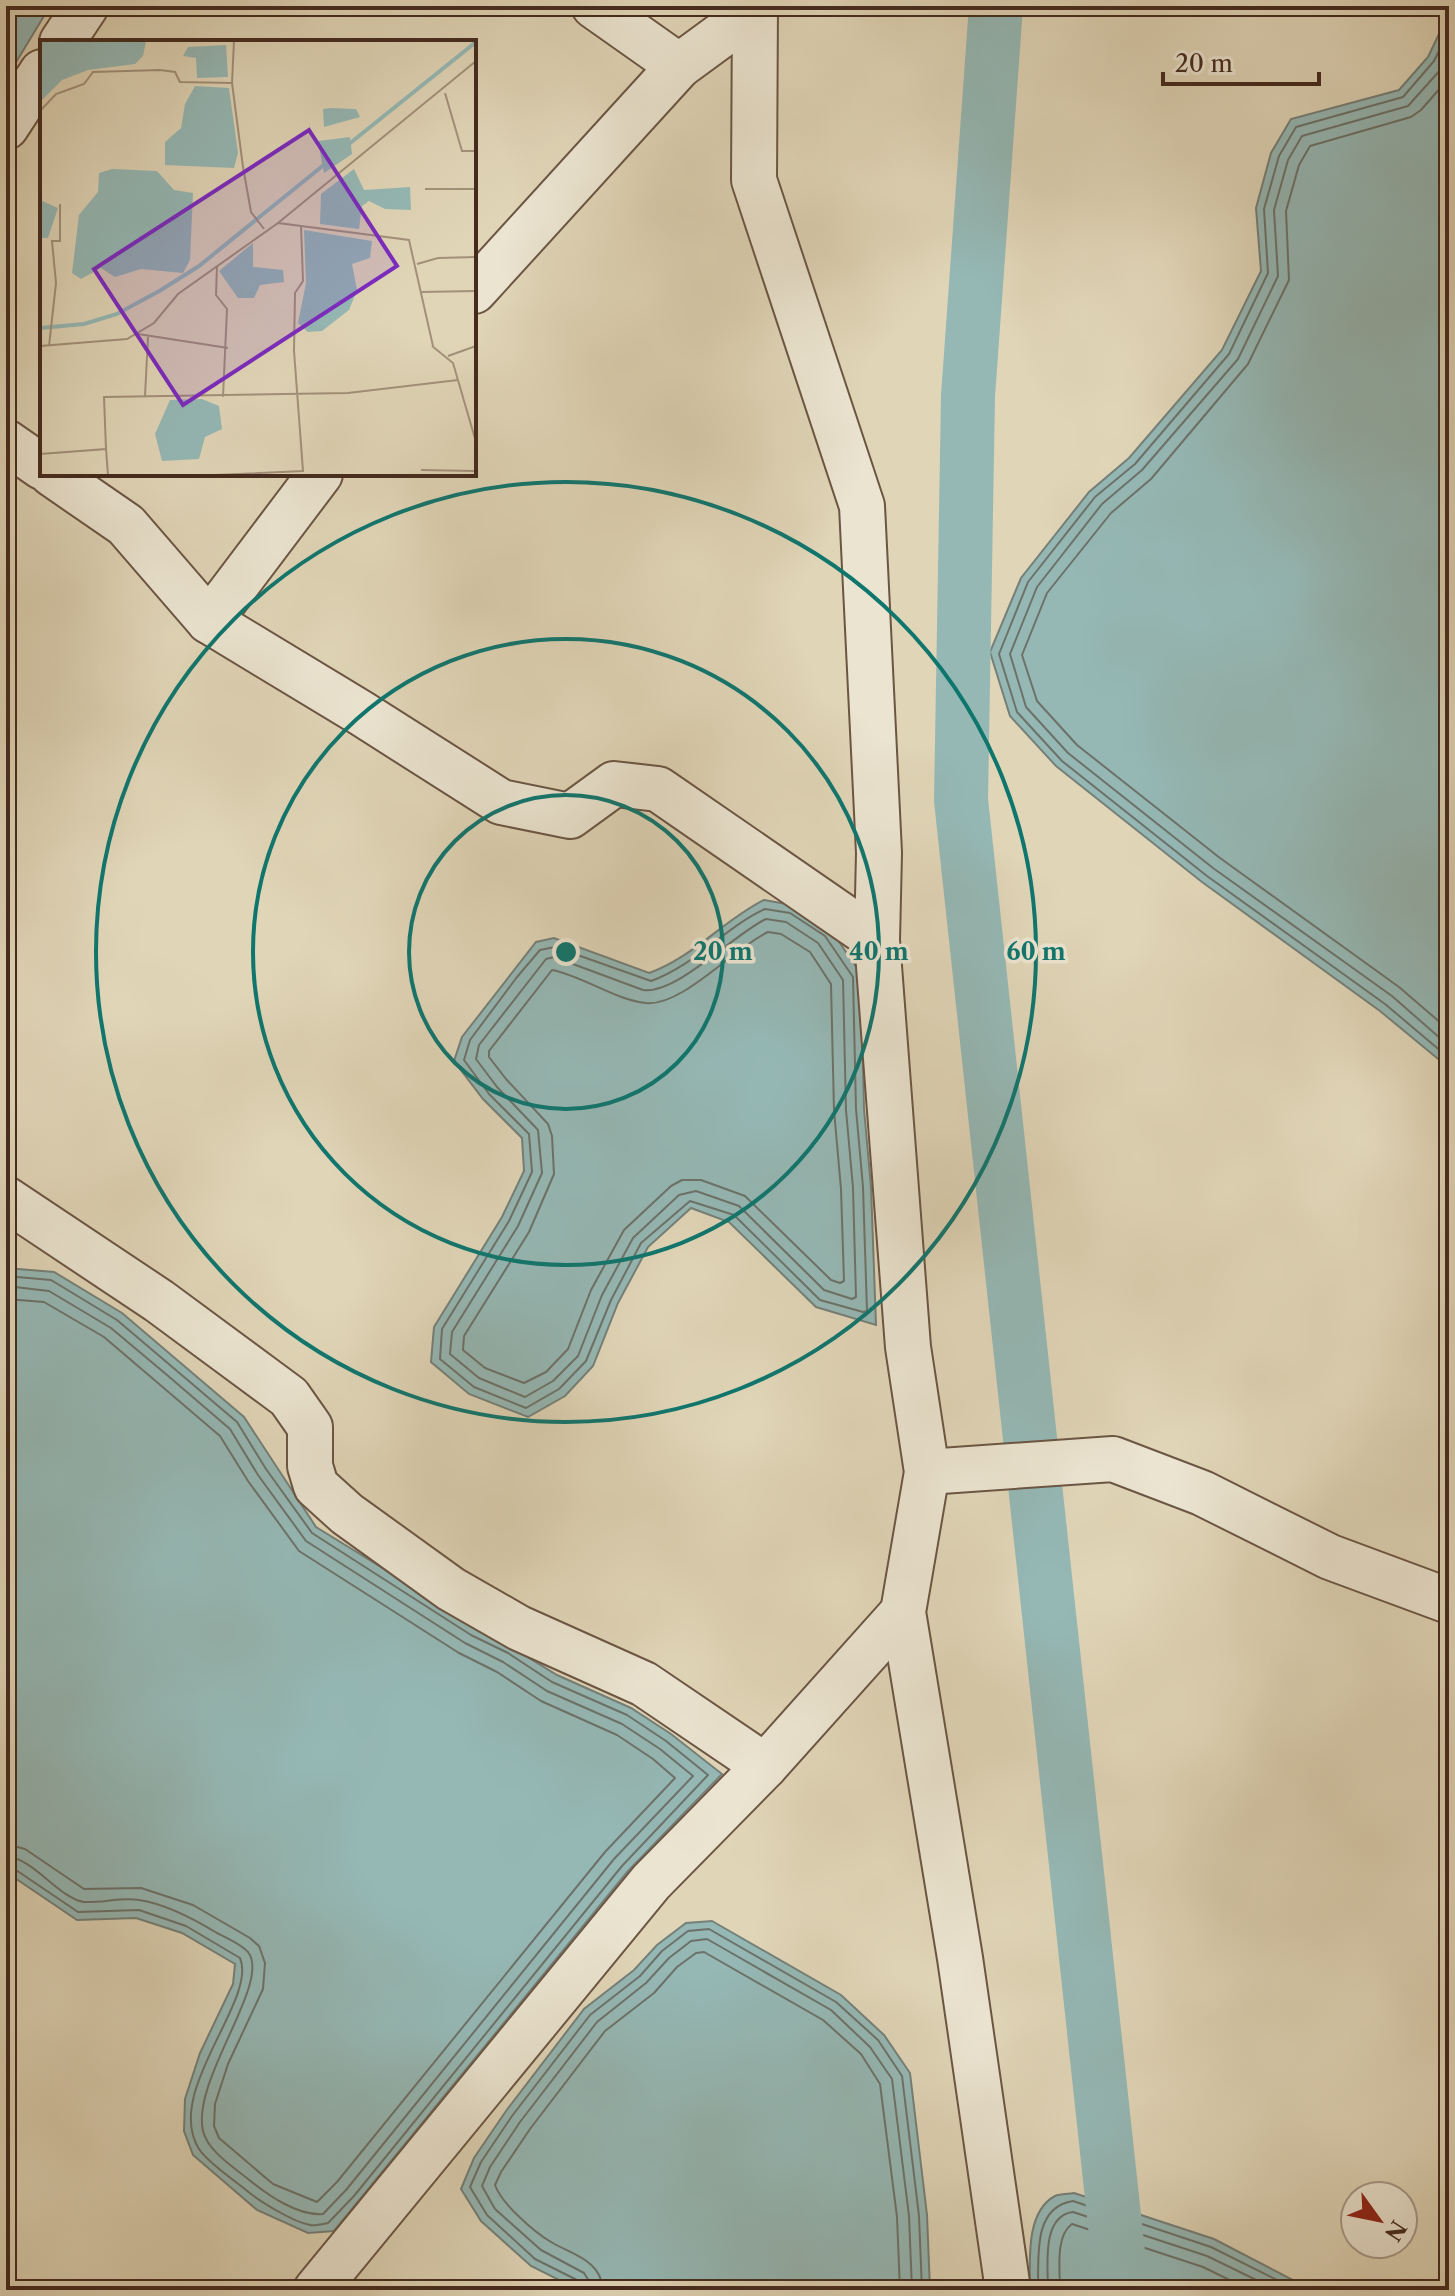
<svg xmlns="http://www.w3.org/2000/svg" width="1455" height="2296" font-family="'Libre Caslon Text',serif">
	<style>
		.water { fill: #95b8b5; stroke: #758079; stroke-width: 2 }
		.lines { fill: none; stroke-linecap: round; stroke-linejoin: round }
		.shore { stroke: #6c726a; stroke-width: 2 }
		.canal { stroke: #95b8b5; stroke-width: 54 }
		.minor-casing { stroke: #6b5644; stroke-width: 48 }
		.minor { stroke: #ebe4d0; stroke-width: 44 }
		.ring { fill: none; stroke: #0f766e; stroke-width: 4 }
		.inset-river { fill: none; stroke: #95b8b5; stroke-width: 4 }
		.inset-road { fill: none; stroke: #a2917a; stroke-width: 2 }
		.view { fill: #7b2cbf; fill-opacity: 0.15; stroke: #7b2cbf; stroke-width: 4 }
		.inset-edge { fill: none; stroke: #442b1e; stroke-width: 4 }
		.centre { fill: #0f766e; stroke: #ebe4d0; stroke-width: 4 }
		.ring-label { font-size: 24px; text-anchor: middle; font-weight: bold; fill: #0f766e; stroke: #ebe4d0; stroke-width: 7; stroke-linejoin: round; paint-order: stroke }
	</style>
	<rect width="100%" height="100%" fill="#e0d5b7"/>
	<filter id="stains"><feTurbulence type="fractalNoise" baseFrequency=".0025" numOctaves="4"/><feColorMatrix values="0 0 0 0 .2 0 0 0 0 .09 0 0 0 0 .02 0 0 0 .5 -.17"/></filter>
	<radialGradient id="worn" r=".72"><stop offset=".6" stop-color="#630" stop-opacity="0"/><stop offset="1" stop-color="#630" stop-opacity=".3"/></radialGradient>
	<!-- water -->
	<g class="water">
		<polygon points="6,6 50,6 6,79"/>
		<polygon points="1449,13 1449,1068 1380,1011 1202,882 1056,766 1010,716 990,652 1021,578 1089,492 1129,458 1222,350 1261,271 1256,208 1271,153 1291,119 1399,90 1428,57"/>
		<path d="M764 900 792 905 831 930 861 974 864 1109 871 1187 876 1325 816 1307 729 1222 691 1208 648 1247 618 1303 593 1366 565 1396 528 1417 469 1394 431 1362 434 1327 502 1217 524 1171 522 1138 483 1099 454 1061 462 1037 536 942 554 938 649 973C692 958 724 920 764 900Z"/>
		<polygon points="6,1268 54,1272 122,1313 244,1417 316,1527 557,1675 631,1708 671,1734 722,1774 628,1871 334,2231 308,2233 257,2210 193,2155 184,2131 185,2099 200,2053 233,1984 235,1964 182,1933 136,1918 77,1920 6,1872"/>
		<polygon points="712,1921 841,1995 884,2035 910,2073 927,2215 930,2290 579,2290 531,2266 481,2221 461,2189 474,2158 506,2111 584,2009 634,1970 657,1945 686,1923"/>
		<path d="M1074 2193 1214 2239 1312 2290H1030C1030 2262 1025 2212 1055 2196 1060 2194 1069 2194 1074 2193Z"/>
	</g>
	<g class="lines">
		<!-- shore -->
		<g class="shore">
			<polyline points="1449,31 1434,61 1403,97 1296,127 1279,156 1264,209 1268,273 1229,354 1135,464 1095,497 1028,582 999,654 1017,712 1062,761 1207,876 1385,1004 1449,1058"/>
			<polyline points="1449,54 1442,68 1408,106 1302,136 1288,160 1274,210 1278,276 1238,359 1142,470 1102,504 1037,587 1010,654 1026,707 1068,753 1213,868 1392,996 1449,1046"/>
			<polyline points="1449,78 1421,110 1411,117 1310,146 1299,165 1286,211 1289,280 1248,364 1151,479 1111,513 1047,593 1022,655 1037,701 1077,745 1220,858 1399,987 1449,1030"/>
			<path d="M765 909 790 913 825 936 853 977 856 1109 863 1187 867 1311 863 1312 820 1300 734 1215 690 1201 641 1243 611 1300 586 1361 559 1389 526 1408 474 1387 440 1359 442 1329 509 1221 532 1172 529 1134 489 1094 464 1060 470 1040 517 977 540 950 555 947 651 981C694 966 724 928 765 909Z"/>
			<path d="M766 919 786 922 818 943 843 980 846 1110 853 1188 856 1297 852 1299 824 1290 739 1206 696 1191 679 1195 633 1238 602 1295 578 1356 553 1381 525 1397 479 1378 450 1354 452 1332 518 1226 542 1173 538 1130 497 1087 476 1059 479 1045 546 959 554 957 643 990C676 995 734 934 766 919Z"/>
			<path d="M768 932 781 934 810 952 831 984 834 1110 841 1189 844 1281 840 1283 831 1280 745 1196 701 1180H682L671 1186 624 1230 591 1290 568 1349 546 1372 524 1383 485 1368 463 1350 464 1336 529 1232 554 1174 552 1136 548 1124 506 1079 489 1057V1051L552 970C583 976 615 1000 646 1003 682 1007 735 947 768 932Z"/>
			<path d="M6 1276 51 1280 117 1320 237 1422 266 1469 312 1533 471 1635 508 1653 552 1682 627 1715 666 1741 708 1775 622 1866 354 2196 328 2223C323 2224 315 2226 310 2225 293 2222 259 2201 246 2190 233 2179 208 2163 199 2149 163 2092 258 2000 240 1958L186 1926 139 1910 78 1912 13 1868 6 1866"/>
			<path d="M6 1286 49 1291 111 1328 167 1375 230 1429 258 1475 306 1541 465 1643 503 1662 547 1691 622 1724 660 1749 693 1776 614 1859 346 2190 323 2214C297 2216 268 2195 248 2179 232 2166 208 2151 203 2131 191 2080 272 1982 248 1952 241 1944 227 1938 217 1933 194 1919 166 1904 139 1900 121 1897 102 1903 84 1902 60 1899 33 1858 6 1856"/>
			<polyline points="6,1299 44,1302 104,1337 220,1436 248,1481 299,1551 459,1653 497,1672 541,1701 617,1735 653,1759 675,1778 605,1852 337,2182 317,2202 273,2184 219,2138 214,2126 215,2104 228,2064 263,1989 265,1963 259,1946 250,1938 193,1905 141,1888 84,1889 25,1849 6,1844"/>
			<polyline points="580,2290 577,2280 535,2259 487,2215 470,2187 481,2162 512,2116 590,2015 640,1976 662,1951 688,1931 709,1929 836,2002 878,2040 902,2076 919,2216 922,2290"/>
			<polyline points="590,2290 589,2281 584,2273 541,2250 495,2209 482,2186 490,2167 520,2122 597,2022 646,1983 669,1958 691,1941 707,1939 831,2010 870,2047 892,2079 909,2216 912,2290"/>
			<path d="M603 2290C601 2260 573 2255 551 2242 534 2232 501 2203 495 2185L501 2172 530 2129 605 2031 654 1993 677 1967 696 1953 704 1952 823 2020 861 2054 880 2084 897 2217 900 2290"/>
			<path d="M1038 2290C1039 2259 1032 2207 1073 2201L1211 2247 1297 2290"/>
			<path d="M1048 2290C1048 2267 1041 2216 1073 2212L1207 2256 1277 2290"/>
			<path d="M1060 2290C1060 2270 1055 2236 1072 2224L1203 2267 1250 2290"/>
		</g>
		<!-- canal -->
		<polyline class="canal" points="996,6 968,396 961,800 1122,2290"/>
		<defs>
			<g id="minor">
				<polyline points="594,6 679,66"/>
				<polyline points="755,6 754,180 862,506 879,853 877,940 908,1347 927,1472 903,1612 960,1958 1008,2290"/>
				<polyline points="62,42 86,6"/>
				<polyline points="6,127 42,72"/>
				<polyline points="474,291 679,66 754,11"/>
				<polyline points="6,442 42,467"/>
				<polyline points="52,474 126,525 209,621 361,713 501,802 570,816 614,784 658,789 877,940"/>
				<polyline points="209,621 320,474"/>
				<polyline points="6,1199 159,1301 289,1397 310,1427 310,1466 316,1486 347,1514 451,1589 519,1628 644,1684 765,1766"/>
				<polyline points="927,1472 1113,1459 1202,1493 1330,1557 1449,1601"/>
				<polyline points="316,2290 651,1882 765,1766 903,1612"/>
			</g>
		</defs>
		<!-- minor casing -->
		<use href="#minor" class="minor-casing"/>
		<!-- minor -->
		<use href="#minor" class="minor"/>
	</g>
	<!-- distance rings -->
	<g class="ring">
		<circle cx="566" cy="952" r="157"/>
		<circle cx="566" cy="952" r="313"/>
		<circle cx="566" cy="952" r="470"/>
	</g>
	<!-- overview -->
	<g transform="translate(40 40)">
		<rect width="436" height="436" fill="#e0d5b7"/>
		<path d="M0 1H106L103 16 95 24 48 30 22 40 1 61ZM186 5 188 37 157 38 156 18 143 16 148 7ZM155 46 189 48 198 113 194 128 125 125V102L141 88 145 64ZM291 68 316 69 320 77 284 87 283 69ZM310 97 312 114 284 133 278 101ZM72 129 117 131 134 150 153 153 150 220 143 233 101 229 75 237 61 228 41 239 32 233 39 175 58 152 59 133ZM314 129 324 150 370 147 371 170 345 169 329 161 322 166 319 189 280 184 281 154ZM0 160 18 168 8 198H0ZM264 190 332 201 330 218 312 224 317 250 309 270 282 291 268 292 258 283 266 243ZM213 203V227L243 230 244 242 220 245 214 258H198L179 231ZM130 360 162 359 179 366 182 389 165 397 159 419 122 421 115 394Z" fill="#95b8b5"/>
		<path class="inset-river" d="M309 104 436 2M0 288 44 284 77 274 121 250 159 226 285 124"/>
		<path class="inset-road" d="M194 1 192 43 203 127 211 172 224 189M405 53 422 111H436M0 71 16 54 44 44 53 32 120 30 135 32 140 42 192 43M385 149H436M238 183 369 200 393 306M377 224 398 218 436 217M177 226 176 255 187 269 183 357M381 252 436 251M98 294 188 308M0 306 87 299 114 283 138 254 238 183 436 21M9 306 16 243 12 201H20V164M392 306 413 323 436 402M408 316 436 306M105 356 108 297M66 409 68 435M0 414 66 409 64 357 308 353 418 340M381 430 436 431M175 435 263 431 254 311 255 253 263 241 261 186"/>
		<path class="view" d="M269 90 357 226 143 365 54 229Z"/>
		<rect width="436" height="436" class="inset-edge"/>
	</g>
	<circle cx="566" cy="952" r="12" class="centre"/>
	<g class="ring-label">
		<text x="723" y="960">20 m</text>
		<text x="879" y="960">40 m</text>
		<text x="1036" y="960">60 m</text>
	</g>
	<!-- margin -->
	<rect width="1455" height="2296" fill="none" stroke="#e0d5b7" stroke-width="32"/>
	<rect x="8" y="8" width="1439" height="2280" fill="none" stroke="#442b1e" stroke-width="4"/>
	<rect x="16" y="16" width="1423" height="2264" fill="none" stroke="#442b1e" stroke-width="2"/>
	<!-- north arrow -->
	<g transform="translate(1379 2220) rotate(123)"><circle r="38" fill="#ebe4d0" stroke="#a89a89" stroke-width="2"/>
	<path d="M0-6L14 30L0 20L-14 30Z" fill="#8f2418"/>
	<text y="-12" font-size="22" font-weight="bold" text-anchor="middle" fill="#442b1e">N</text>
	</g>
	<!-- scale -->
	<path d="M1163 72v12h156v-12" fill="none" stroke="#442b1e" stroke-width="4"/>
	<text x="1175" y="72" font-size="24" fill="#442b1e" stroke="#ebe4d0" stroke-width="6" paint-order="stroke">20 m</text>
	<rect width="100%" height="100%" filter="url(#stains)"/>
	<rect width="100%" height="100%" fill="url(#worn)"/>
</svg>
